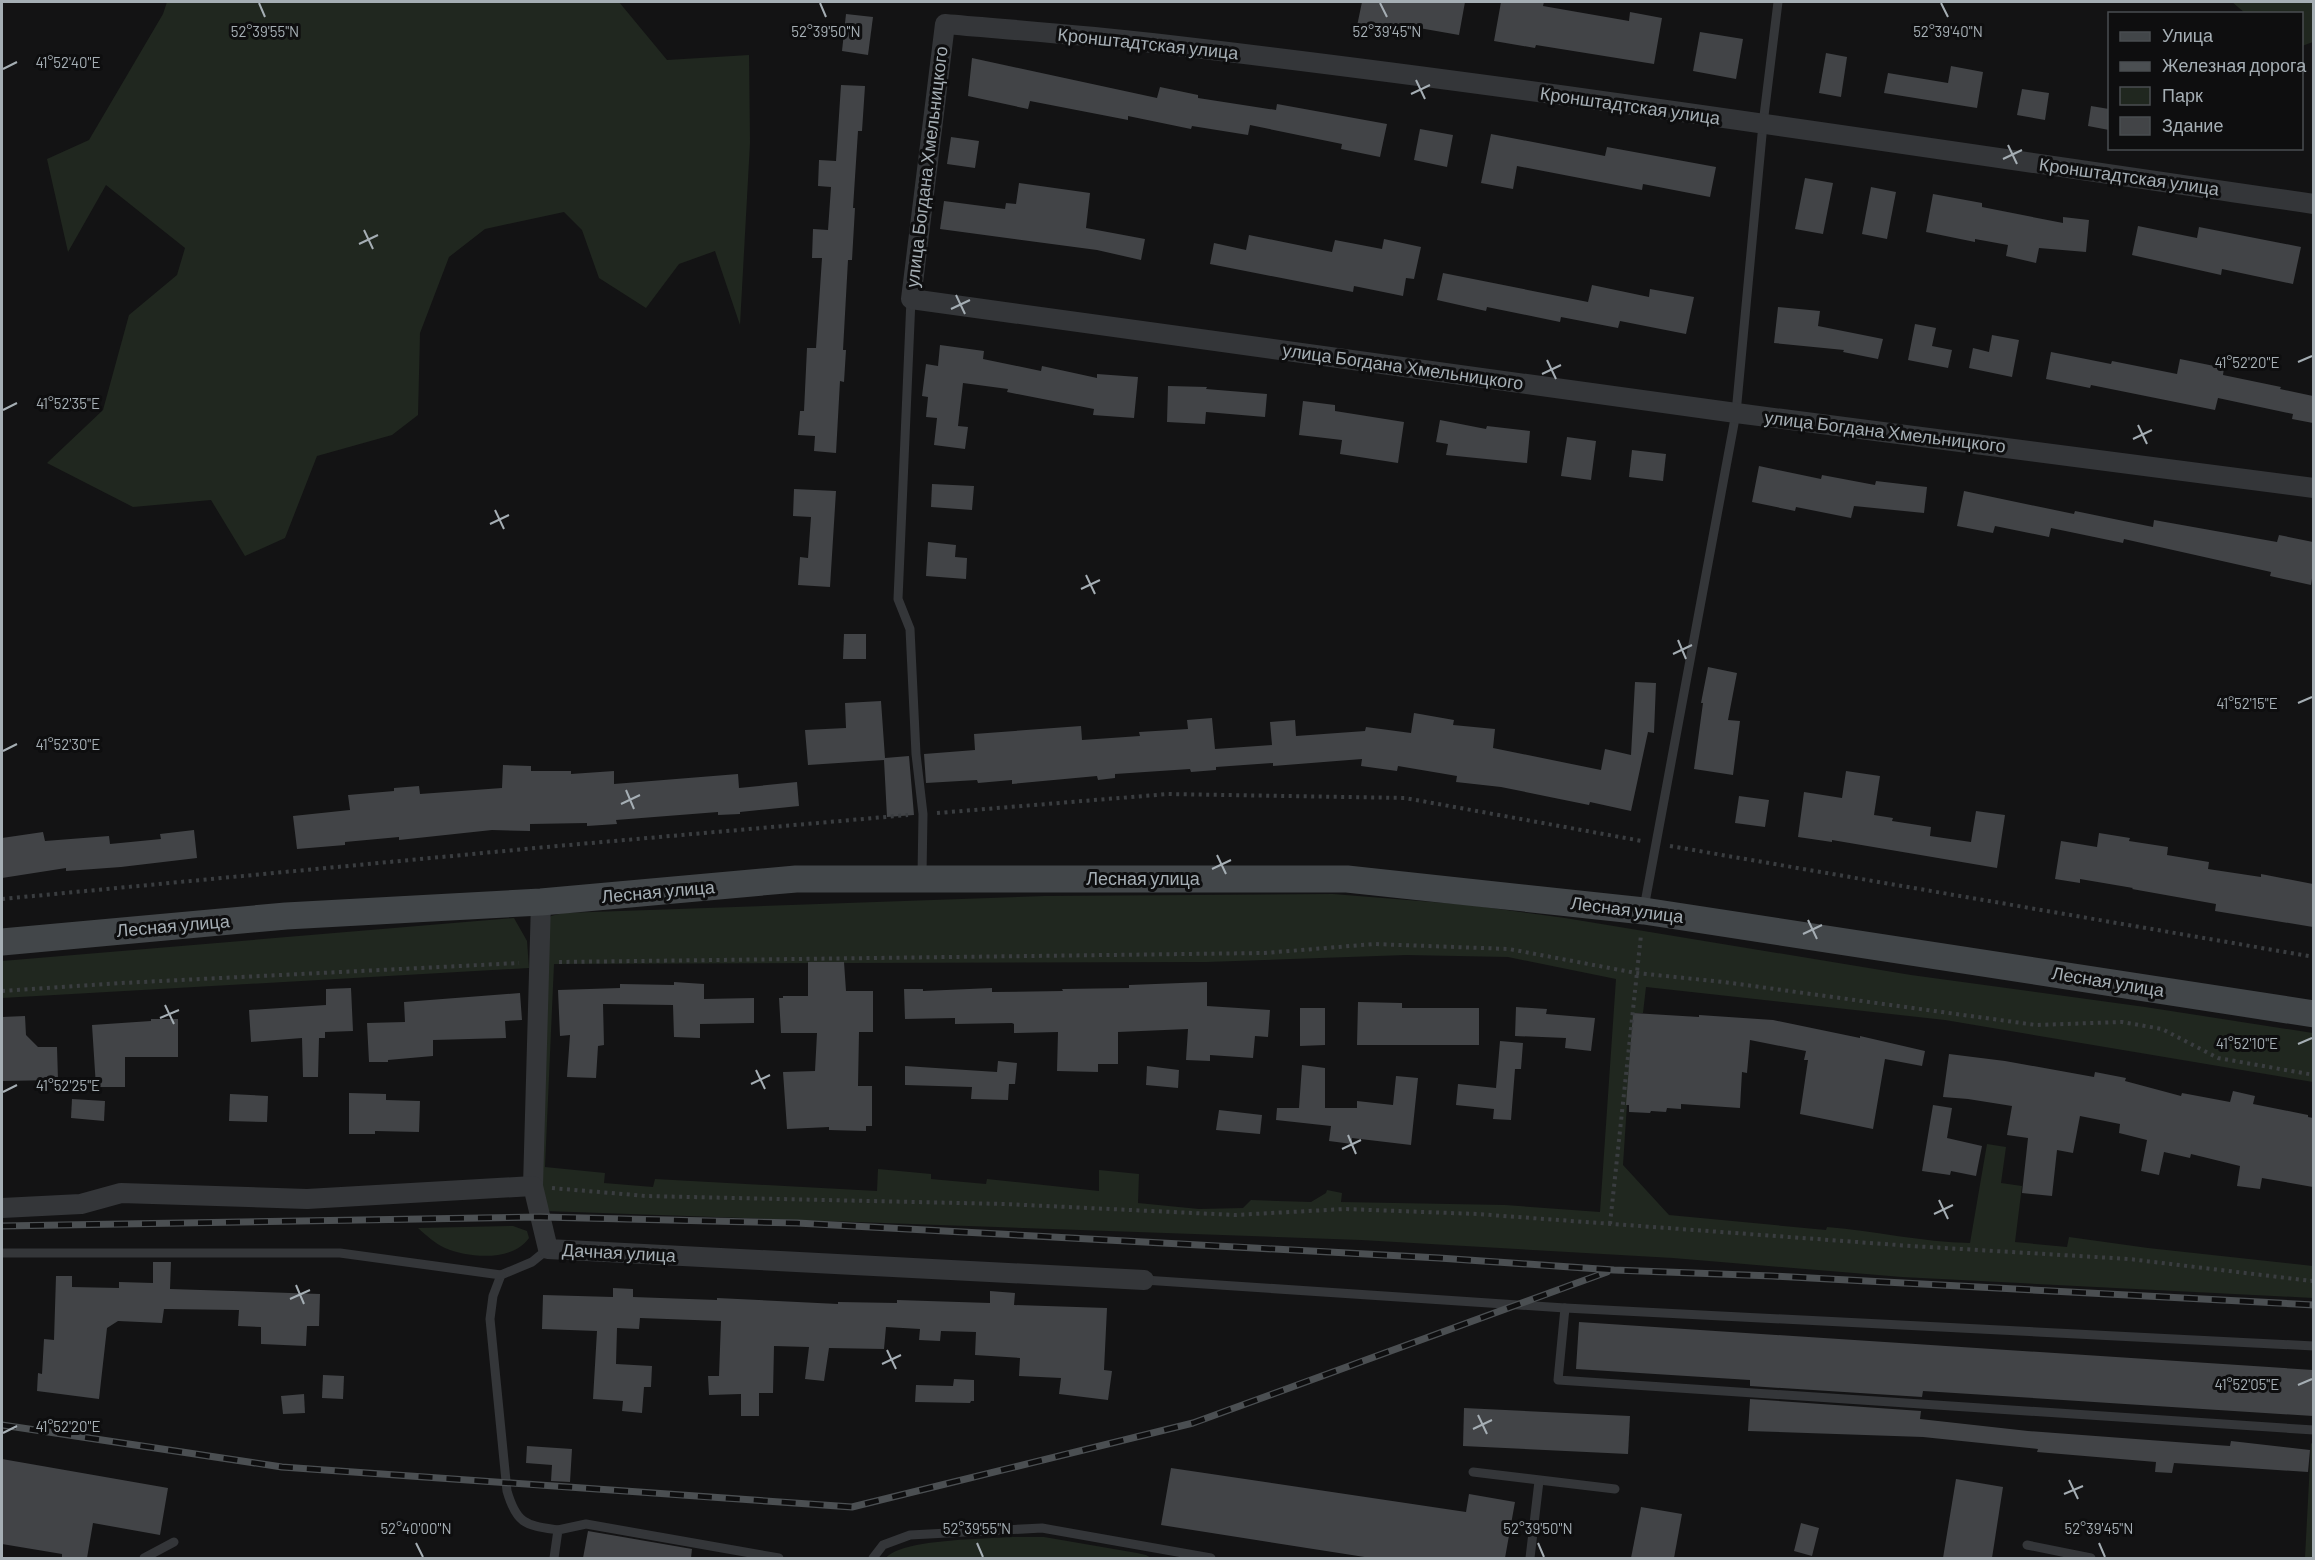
<svg xmlns="http://www.w3.org/2000/svg" width="2315" height="1560" font-family="Barlow,sans-serif">
	<style>
		.green { fill: #20271f; fill-rule: evenodd }
		.building { fill: #424447 }
		.lines { fill: none; stroke-linecap: round; stroke-linejoin: round }
		.path { stroke: #3a3d40; stroke-width: 4; stroke-dasharray: 3 4.5; stroke-linecap: butt }
		.lane { stroke: #343639; stroke-width: 9 }
		.street { stroke: #343639; stroke-width: 20 }
		.secondary { stroke: #424649; stroke-width: 27 }
		.rail-casing { stroke: #4b4f52; stroke-width: 7 }
		.rail { stroke: #0e0e0f; stroke-width: 4.5; stroke-dasharray: 14; stroke-linecap: butt }
		.ticks { fill: none; stroke: #a5aeb4; stroke-width: 2 }
		.labels { text-anchor: middle; stroke-width: 6; stroke-linejoin: round; paint-order: stroke }
		.street-label { font-size: 18px; fill: #a5aeb4; stroke: #0e0e0f }
		.ticks-label { font-size: 15px; text-anchor: middle; fill: #a5aeb4; stroke: #0e0e0f; stroke-width: 6; stroke-linejoin: round; paint-order: stroke }
	</style>
	<rect width="100%" height="100%" fill="#131314"/>
	<!-- green -->
	<g class="green">
		<polygon points="167,2 619,2 667,60 749,55 750,143 740,325 715,251 679,264 646,308 599,278 582,230 564,212 485,229 449,257 420,333 418,415 392,435 317,456 285,538 245,556 211,500 133,507 47,463 103,410 129,315 177,275 185,248 106,185 68,252 47,159 89,140 163,14"/>
		<polygon points="2232,2 2313,2 2313,42 2302,46 2302,14 2245,13"/>
		<path d="M1333 894 1470 905 1565 918 1911 975 2145 1007 2313 1033V1082L1945 1020 1646 987 1643 1013H1633L1623 1165 1669 1215 1826 1230 1827 1227C1875 1231 1922 1242 1970 1243L1987 1144 2006 1147 2001 1183 2022 1186 2015 1242 2067 1247 2069 1237 2148 1248 2313 1266V1298L1902 1277 1673 1258 1361 1240 545 1211 540 1181 547 922 551 916 563 913 1045 896ZM1406 955 1508 957 1616 979 1600 1212 1505 1205 1341 1202 1342 1193 1327 1190 1326 1193 1311 1202 1251 1200 1243 1208 1199 1209 1138 1203 1139 1174 1099 1170V1191L987 1179 986 1184 931 1179V1174L878 1169 877 1191 655 1179 653 1187 604 1183 605 1173 545 1167 554 964 1207 962Z"/>
		<polygon points="514,918 527,941 529,968 2,998 2,961"/>
		<path d="M513 1226 527 1231 529 1238C512 1262 469 1258 445 1248 434 1243 426 1235 418 1228Z"/>
		<polygon points="2311,1443 2314,1445 2313,1558 2305,1558"/>
		<path d="M1012 1537H1044L1137 1553 1146 1555 1151 1558H886C901 1539 986 1539 1012 1537Z"/>
	</g>
	<!-- building -->
	<g class="building">
		<polygon points="1362,2 1465,2 1459,35 1402,25 1401,34 1357,26"/>
		<polygon points="1501,2 1544,2 1543,6 1629,21 1630,12 1662,18 1654,64 1536,45 1535,48 1494,41"/>
		<polygon points="846,14 873,17 868,55 842,51"/>
		<polygon points="1700,32 1743,39 1736,79 1693,71"/>
		<polygon points="1826,53 1847,57 1841,97 1819,93"/>
		<polygon points="972,58 1157,98 1160,87 1198,95 1198,98 1276,110 1277,104 1387,124 1380,157 1341,149 1342,144 1250,125 1248,135 1192,126 1191,129 1128,116 1128,120 1030,101 1028,109 968,96"/>
		<polygon points="1951,66 1983,72 1977,108 1884,93 1888,73 1948,83"/>
		<polygon points="841,85 865,86 862,131 858,131 853,208 855,208 852,260 848,260 843,350 846,350 844,382 840,381 836,453 814,451 815,436 798,435 800,411 804,411 807,348 816,348 822,258 812,258 813,229 828,230 831,187 818,186 819,160 836,161"/>
		<polygon points="2022,89 2049,93 2045,120 2017,115"/>
		<polygon points="2091,106 2109,109 2109,130 2088,126"/>
		<polygon points="1420,129 1453,135 1447,167 1414,160"/>
		<polygon points="1491,134 1605,156 1607,147 1716,167 1710,197 1643,184 1642,190 1517,166 1513,189 1481,183"/>
		<polygon points="951,137 979,141 975,168 947,164"/>
		<polygon points="1805,178 1833,183 1823,234 1795,229"/>
		<polygon points="1019,183 1090,193 1086,228 1145,239 1141,260 1097,250 940,229 944,201 1005,209 1006,203 1016,204"/>
		<polygon points="1871,187 1896,192 1887,239 1862,234"/>
		<polygon points="1933,194 1982,203 1982,207 2063,223 2063,217 2089,220 2086,252 2039,248 2036,263 2006,256 2008,245 1975,239 1975,242 1926,232"/>
		<polygon points="2138,226 2197,238 2199,227 2301,247 2293,284 2222,269 2221,275 2132,255"/>
		<polygon points="1249,235 1332,252 1335,240 1382,249 1384,239 1421,247 1414,279 1406,278 1403,296 1354,286 1353,292 1210,264 1214,243 1246,250"/>
		<polygon points="1443,273 1588,302 1592,285 1649,297 1650,289 1694,297 1686,334 1620,321 1618,328 1561,317 1560,322 1487,307 1486,311 1437,300"/>
		<polygon points="1778,307 1820,311 1818,326 1883,339 1878,359 1843,352 1844,350 1774,343"/>
		<polygon points="1915,324 1936,328 1932,346 1952,350 1948,368 1908,360"/>
		<polygon points="1992,335 2019,340 2012,377 1969,368 1973,348 1989,352"/>
		<polygon points="940,345 984,351 983,359 1041,371 1042,366 1097,378 1097,374 1138,377 1134,418 1093,415 1094,409 1007,392 1008,389 963,383 958,426 968,427 965,449 934,445 937,418 926,417 928,397 922,396 926,364 938,366"/>
		<polygon points="2051,352 2111,364 2112,361 2177,374 2180,359 2224,368 2223,375 2281,387 2280,389 2313,396 2313,423 2292,419 2293,414 2218,398 2215,410 2091,385 2090,388 2046,379"/>
		<polygon points="1168,386 1207,387 1206,389 1267,394 1265,417 1206,412 1205,424 1167,422"/>
		<polygon points="1303,401 1335,405 1335,411 1404,422 1398,463 1340,454 1342,440 1299,435"/>
		<polygon points="1440,420 1486,429 1487,426 1530,431 1527,463 1446,455 1448,444 1436,442"/>
		<polygon points="1567,437 1596,441 1591,480 1561,476"/>
		<polygon points="1632,450 1666,454 1663,481 1629,477"/>
		<polygon points="1759,466 1821,479 1822,475 1875,485 1876,481 1927,487 1924,513 1854,506 1851,518 1796,507 1795,511 1752,502"/>
		<polygon points="932,484 974,486 972,510 931,507"/>
		<polygon points="794,489 836,491 830,587 798,585 800,557 808,558 811,517 793,516"/>
		<polygon points="1964,491 2074,514 2075,511 2153,527 2154,520 2277,542 2279,535 2313,542 2313,572 2311,585 2270,576 2271,572 2124,539 2123,543 2051,528 2049,537 1995,526 1993,533 1957,526"/>
		<polygon points="928,542 956,545 955,557 967,558 966,579 926,576"/>
		<polygon points="844,634 866,634 866,659 843,659"/>
		<polygon points="1708,667 1737,673 1728,720 1740,721 1733,775 1694,769 1703,703 1701,703"/>
		<polygon points="1635,682 1656,683 1654,733 1648,732 1631,811 1590,802 1589,805 1501,787 1456,782 1457,776 1398,766 1397,771 1361,766 1362,759 1273,766 1273,763 1216,767 1216,770 1191,772 1190,769 1115,774 1115,778 1098,780 1097,776 1012,784 1012,780 978,783 977,780 926,783 924,754 975,750 974,734 1081,726 1082,740 1140,736 1139,732 1188,729 1187,720 1212,718 1215,749 1272,745 1270,722 1295,720 1296,736 1365,731 1366,727 1411,733 1414,713 1454,720 1453,725 1495,729 1493,748 1601,770 1605,749 1631,755"/>
		<polygon points="881,701 885,758 909,756 914,815 887,817 884,760 808,765 805,730 846,728 845,703"/>
		<polygon points="503,765 531,766 531,771 571,771 571,774 614,771 614,784 738,774 739,788 797,782 799,806 740,812 740,814 718,815 718,812 616,820 617,824 587,826 587,823 530,824 530,831 492,830 399,840 399,837 345,842 345,845 297,849 293,816 350,810 348,795 394,791 394,788 419,786 420,794 502,788"/>
		<polygon points="1846,771 1880,776 1874,815 1893,818 1892,821 1931,827 1930,836 1971,842 1976,811 2005,815 1997,868 1832,840 1832,842 1798,837 1804,792 1842,798"/>
		<polygon points="1739,796 1769,800 1765,827 1735,823"/>
		<polygon points="194,830 197,858 121,867 66,871 66,868 2,878 2,838 43,832 45,841 109,836 110,844 161,839 160,834"/>
		<polygon points="2099,833 2130,838 2129,841 2168,847 2167,855 2209,862 2208,869 2261,877 2261,874 2313,884 2313,927 2215,911 2216,904 2132,889 2133,888 2080,879 2080,883 2055,879 2061,841 2097,847"/>
		<polygon points="808,962 844,962 846,991 873,991 873,1032 859,1032 858,1086 872,1086 872,1126 866,1126 866,1131 829,1130 829,1127 787,1129 783,1072 815,1071 817,1033 781,1033 779,998 783,998 783,996 808,996"/>
		<polygon points="674,982 704,984 704,999 754,998 754,1023 700,1024 700,1038 674,1037 673,1005 603,1004 604,1045 598,1046 596,1078 567,1077 570,1035 560,1036 558,990 620,988 620,984 674,985"/>
		<polygon points="1207,982 1207,1006 1270,1010 1268,1037 1255,1036 1253,1058 1210,1055 1210,1061 1186,1060 1188,1029 1118,1032 1118,1064 1098,1064 1098,1072 1057,1071 1058,1032 1014,1033 1014,1024 1012,1023 955,1024 955,1018 905,1019 904,989 923,989 923,991 992,988 992,992 1063,991 1062,989 1129,988 1129,985"/>
		<polygon points="351,988 353,1031 325,1032 325,1038 319,1038 318,1077 303,1077 302,1038 251,1042 249,1010 326,1005 326,989"/>
		<polygon points="520,993 522,1020 505,1021 506,1038 433,1040 433,1056 388,1060 388,1062 369,1062 367,1023 405,1022 404,1002"/>
		<polygon points="1358,1002 1402,1003 1402,1008 1479,1008 1479,1045 1357,1045"/>
		<polygon points="1516,1007 1547,1009 1546,1014 1595,1018 1591,1051 1565,1048 1566,1038 1515,1036"/>
		<polygon points="1300,1008 1325,1008 1325,1045 1300,1046"/>
		<polygon points="1633,1013 1699,1017 1699,1015 1773,1020 1860,1038 1860,1036 1925,1051 1922,1066 1885,1059 1873,1129 1800,1114 1808,1060 1804,1060 1806,1051 1750,1040 1747,1073 1742,1072 1740,1108 1681,1104 1681,1109 1667,1108 1666,1112 1651,1111 1650,1113 1629,1112 1629,1105 1626,1105"/>
		<polygon points="25,1016 26,1035 38,1047 57,1047 58,1080 2,1081 2,1017"/>
		<polygon points="151,1019 178,1019 178,1057 125,1057 125,1087 96,1087 92,1025 151,1021"/>
		<polygon points="1500,1041 1523,1043 1521,1069 1515,1069 1511,1120 1493,1119 1494,1109 1456,1105 1458,1084 1496,1088"/>
		<polygon points="1949,1054 2005,1061 2094,1077 2095,1072 2126,1078 2125,1081 2181,1096 2182,1093 2230,1102 2233,1091 2255,1096 2253,1104 2308,1115 2308,1117 2313,1118 2313,1187 2262,1178 2260,1189 2237,1186 2240,1166 2191,1154 2190,1158 2164,1152 2159,1175 2141,1171 2147,1140 2119,1133 2120,1124 2080,1116 2073,1153 2057,1150 2052,1196 2022,1193 2028,1138 2007,1135 2012,1106 1968,1099 1943,1097"/>
		<polygon points="998,1061 1017,1063 1015,1084 1009,1084 1008,1100 971,1099 972,1087 905,1085 905,1066 997,1072"/>
		<polygon points="1302,1065 1325,1068 1325,1108 1357,1108 1357,1101 1393,1105 1396,1076 1418,1078 1411,1145 1352,1138 1352,1144 1329,1141 1331,1126 1276,1120 1277,1108 1299,1108"/>
		<polygon points="1147,1066 1179,1070 1178,1088 1146,1085"/>
		<polygon points="349,1093 386,1094 386,1100 420,1101 419,1132 375,1131 375,1134 349,1134"/>
		<polygon points="230,1094 268,1096 267,1122 229,1121"/>
		<polygon points="72,1099 105,1101 104,1121 71,1118"/>
		<polygon points="1933,1105 1952,1108 1947,1138 1982,1146 1976,1176 1951,1171 1950,1175 1922,1171"/>
		<polygon points="1219,1110 1262,1115 1260,1134 1216,1130"/>
		<polygon points="153,1262 171,1262 170,1289 320,1294 319,1326 307,1326 306,1346 261,1344 261,1327 238,1326 239,1310 164,1309 162,1323 118,1321 107,1328 99,1399 37,1391 38,1373 42,1374 44,1339 54,1340 56,1276 72,1276 72,1287 119,1288 119,1282 153,1283"/>
		<polygon points="613,1288 633,1289 633,1297 717,1300 717,1298 838,1304 838,1302 897,1303 897,1300 990,1303 990,1291 1015,1293 1014,1305 1107,1308 1104,1370 1112,1371 1108,1400 1059,1394 1061,1378 1019,1376 1020,1358 975,1355 976,1332 941,1331 940,1341 919,1340 920,1329 886,1327 884,1349 829,1348 824,1381 805,1379 809,1347 774,1346 773,1393 759,1393 759,1416 741,1416 741,1394 709,1395 708,1376 719,1376 721,1321 640,1318 639,1329 617,1328 616,1364 652,1366 651,1387 644,1387 642,1413 622,1411 623,1401 593,1399 597,1331 542,1329 543,1295 613,1297"/>
		<polygon points="1579,1322 2313,1370 2313,1416 1923,1391 1922,1397 1750,1386 1750,1380 1576,1369"/>
		<polygon points="323,1375 344,1376 343,1399 322,1398"/>
		<polygon points="954,1379 974,1380 974,1401 971,1401 970,1403 915,1402 916,1385 953,1386"/>
		<polygon points="304,1394 305,1413 283,1414 281,1396"/>
		<polygon points="1750,1399 1921,1411 1920,1419 2028,1431 2216,1445 2230,1446 2231,1441 2310,1450 2308,1472 2174,1463 2172,1473 2155,1472 2156,1462 2037,1452 2038,1449 1923,1437 1748,1431"/>
		<polygon points="1464,1408 1630,1416 1628,1454 1463,1446"/>
		<polygon points="527,1446 572,1449 570,1482 551,1481 552,1465 526,1463"/>
		<polygon points="2,1459 168,1488 160,1535 93,1523 87,1558 62,1558 62,1554 2,1544"/>
		<polygon points="1171,1468 1466,1512 1469,1494 1515,1502 1505,1558 1371,1558 1161,1525"/>
		<polygon points="1956,1479 2003,1487 1992,1558 1943,1558"/>
		<polygon points="1641,1507 1682,1514 1674,1558 1631,1558"/>
		<polygon points="1801,1523 1819,1528 1812,1556 1794,1551"/>
		<polygon points="588,1531 692,1549 691,1558 583,1558"/>
	</g>
	<g class="lines">
		<!-- path -->
		<g class="path">
			<polyline points="937,813 1168,794 1405,798 1642,841"/>
			<polyline points="1670,846 2314,957"/>
			<polyline points="2,899 546,847 908,815"/>
			<polyline points="559,962 1265,953 1374,944 1509,949 1636,973 1724,982 2036,1025 2122,1022 2162,1029 2218,1058 2314,1075"/>
			<polyline points="2,991 122,983 519,963"/>
			<polyline points="552,1188 646,1196 1005,1204 1235,1215 1345,1209 1477,1214 1911,1246 2129,1259 2312,1281 2314,1274"/>
			<polyline points="1610,1224 1641,935"/>
		</g>
		<!-- lane -->
		<g class="lane">
			<polyline points="911,299 898,599 910,629 916,754 923,814 922,875"/>
			<polyline points="1644,908 1736,413 1763,124 1778,2"/>
			<path d="M548 1249 532 1262 501 1275 493 1296 490 1319 507 1491C517 1525 526 1525 558 1530"/>
			<polyline points="2,1253 340,1253 501,1275"/>
			<polyline points="1144,1280 1565,1308"/>
			<polyline points="2314,1346 1565,1308 1558,1380 2314,1430"/>
			<polyline points="1473,1472 1615,1489"/>
			<polyline points="2027,1545 2091,1558"/>
			<polyline points="144,1558 174,1542"/>
			<polyline points="554,1558 558,1530 586,1524 779,1558"/>
			<polyline points="873,1558 883,1545 910,1535 1042,1528 1211,1558"/>
			<polyline points="1530,1558 1539,1481"/>
		</g>
		<!-- street -->
		<g class="street">
			<path d="M2314 204C1927 148 1541 88 1152 43 1084 35 1014 30 945 24L911 299 1736 413 2314 488"/>
			<polyline points="533,1186 541,902"/>
			<polyline points="2,1208 81,1204 121,1193 307,1199 533,1186 548,1249 1144,1280"/>
		</g>
		<!-- secondary -->
		<polyline class="secondary" points="2,942 286,916 541,902 796,879 1347,879 1644,911 2314,1014"/>
		<defs>
			<g id="rail">
				<polyline points="2,1226 541,1217 797,1223 1439,1258 1614,1270 1772,1276 2314,1305"/>
				<polyline points="2,1425 282,1467 852,1507 1193,1423 1607,1272"/>
			</g>
		</defs>
		<!-- rail casing -->
		<use href="#rail" class="rail-casing"/>
		<!-- rail -->
		<use href="#rail" class="rail"/>
	</g>
	<!-- ticks -->
	<path class="ticks" d="M259 3 265 17M820 3 826 17M1380 3 1387 17M1941 3 1948 17M3 69 17 62M1416 80 1425 99M1411 94 1430 85M2008 145 2017 164M2003 159 2022 150M364 230 373 249M359 244 378 235M956 295 965 314M951 309 970 300M1547 360 1556 379M2298 362 2312 356M1542 374 1561 365M3 410 17 403M2138 425 2147 444M2133 439 2152 430M495 510 504 529M490 524 509 515M1086 575 1095 594M1081 589 1100 580M1678 640 1686 659M1673 654 1692 645M2298 703 2312 697M3 751 17 744M626 790 634 809M621 804 640 795M1217 855 1226 874M1212 869 1231 860M1808 920 1817 939M1803 934 1822 925M165 1005 174 1024M160 1018 179 1010M2298 1044 2312 1038M756 1070 765 1089M751 1084 770 1075M3 1092 17 1085M1348 1135 1356 1154M1342 1149 1361 1140M1939 1200 1948 1219M1934 1214 1953 1205M296 1285 304 1304M290 1299 310 1290M887 1350 896 1369M882 1364 901 1355M2298 1385 2312 1379M1478 1415 1487 1434M1473 1429 1492 1420M3 1433 17 1426M2069 1480 2078 1499M2064 1494 2083 1486M416 1543 423 1557M977 1543 983 1557M1538 1543 1544 1557M2099 1543 2105 1557"/>
	<g class="labels">
		<!-- street labels -->
		<g class="street-label">
			<text transform="translate(1148 44) rotate(6)" y="6">Кронштадтская улица</text>
			<text transform="translate(1630 106) rotate(8)" y="6">Кронштадтская улица</text>
			<text transform="translate(927 167) rotate(-83)" y="6">улица Богдана Хмельницкого</text>
			<text transform="translate(2129 177) rotate(8)" y="6">Кронштадтская улица</text>
			<text transform="translate(1403 367) rotate(8)" y="6">улица Богдана Хмельницкого</text>
			<text transform="translate(1885 432) rotate(7)" y="6">улица Богдана Хмельницкого</text>
			<text x="1143" y="885">Лесная улица</text>
			<text transform="translate(658 892) rotate(-5)" y="6">Лесная улица</text>
			<text transform="translate(1627 910) rotate(7)" y="6">Лесная улица</text>
			<text transform="translate(173 926) rotate(-5)" y="6">Лесная улица</text>
			<text transform="translate(2108 982) rotate(9)" y="6">Лесная улица</text>
			<text transform="translate(619 1253) rotate(3)" y="6">Дачная улица</text>
		</g>
	</g>
	<g class="ticks-label">
		<text x="1387" y="37">52°39'45"N</text>
		<text x="265" y="37">52°39'55"N</text>
		<text x="826" y="37">52°39'50"N</text>
		<text x="1948" y="37">52°39'40"N</text>
		<text x="68" y="68">41°52'40"E</text>
		<text x="2247" y="368">41°52'20"E</text>
		<text x="68" y="409">41°52'35"E</text>
		<text x="2247" y="709">41°52'15"E</text>
		<text x="68" y="750">41°52'30"E</text>
		<text x="2247" y="1049">41°52'10"E</text>
		<text x="68" y="1091">41°52'25"E</text>
		<text x="2247" y="1390">41°52'05"E</text>
		<text x="68" y="1432">41°52'20"E</text>
		<text x="416" y="1534">52°40'00"N</text>
		<text x="977" y="1534">52°39'55"N</text>
		<text x="1538" y="1534">52°39'50"N</text>
		<text x="2099" y="1534">52°39'45"N</text>
	</g>
	<!-- border -->
	<rect width="2315" height="1560" fill="none" stroke="#a5aeb4" stroke-width="6"/>
	<!-- legend -->
	<rect x="2108" y="12" width="195" height="138" fill="#0e0e0f" stroke="#4a4e51" stroke-width="1.5"/>
	<rect x="2120" y="32" width="30" height="9" fill="#424649" stroke="#4a4e51" stroke-width="1.5"/>
	<text x="2162" y="42" font-size="18" fill="#a5aeb4">Улица</text>
	<rect x="2120" y="62" width="30" height="9" fill="#4b4f52" stroke="#4a4e51" stroke-width="1.5"/>
	<text x="2162" y="72" font-size="18" fill="#a5aeb4">Железная дорога</text>
	<rect x="2120" y="87" width="30" height="18" fill="#20271f" stroke="#4a4e51" stroke-width="1.5"/>
	<text x="2162" y="102" font-size="18" fill="#a5aeb4">Парк</text>
	<rect x="2120" y="117" width="30" height="18" fill="#424447" stroke="#4a4e51" stroke-width="1.5"/>
	<text x="2162" y="132" font-size="18" fill="#a5aeb4">Здание</text>
</svg>
